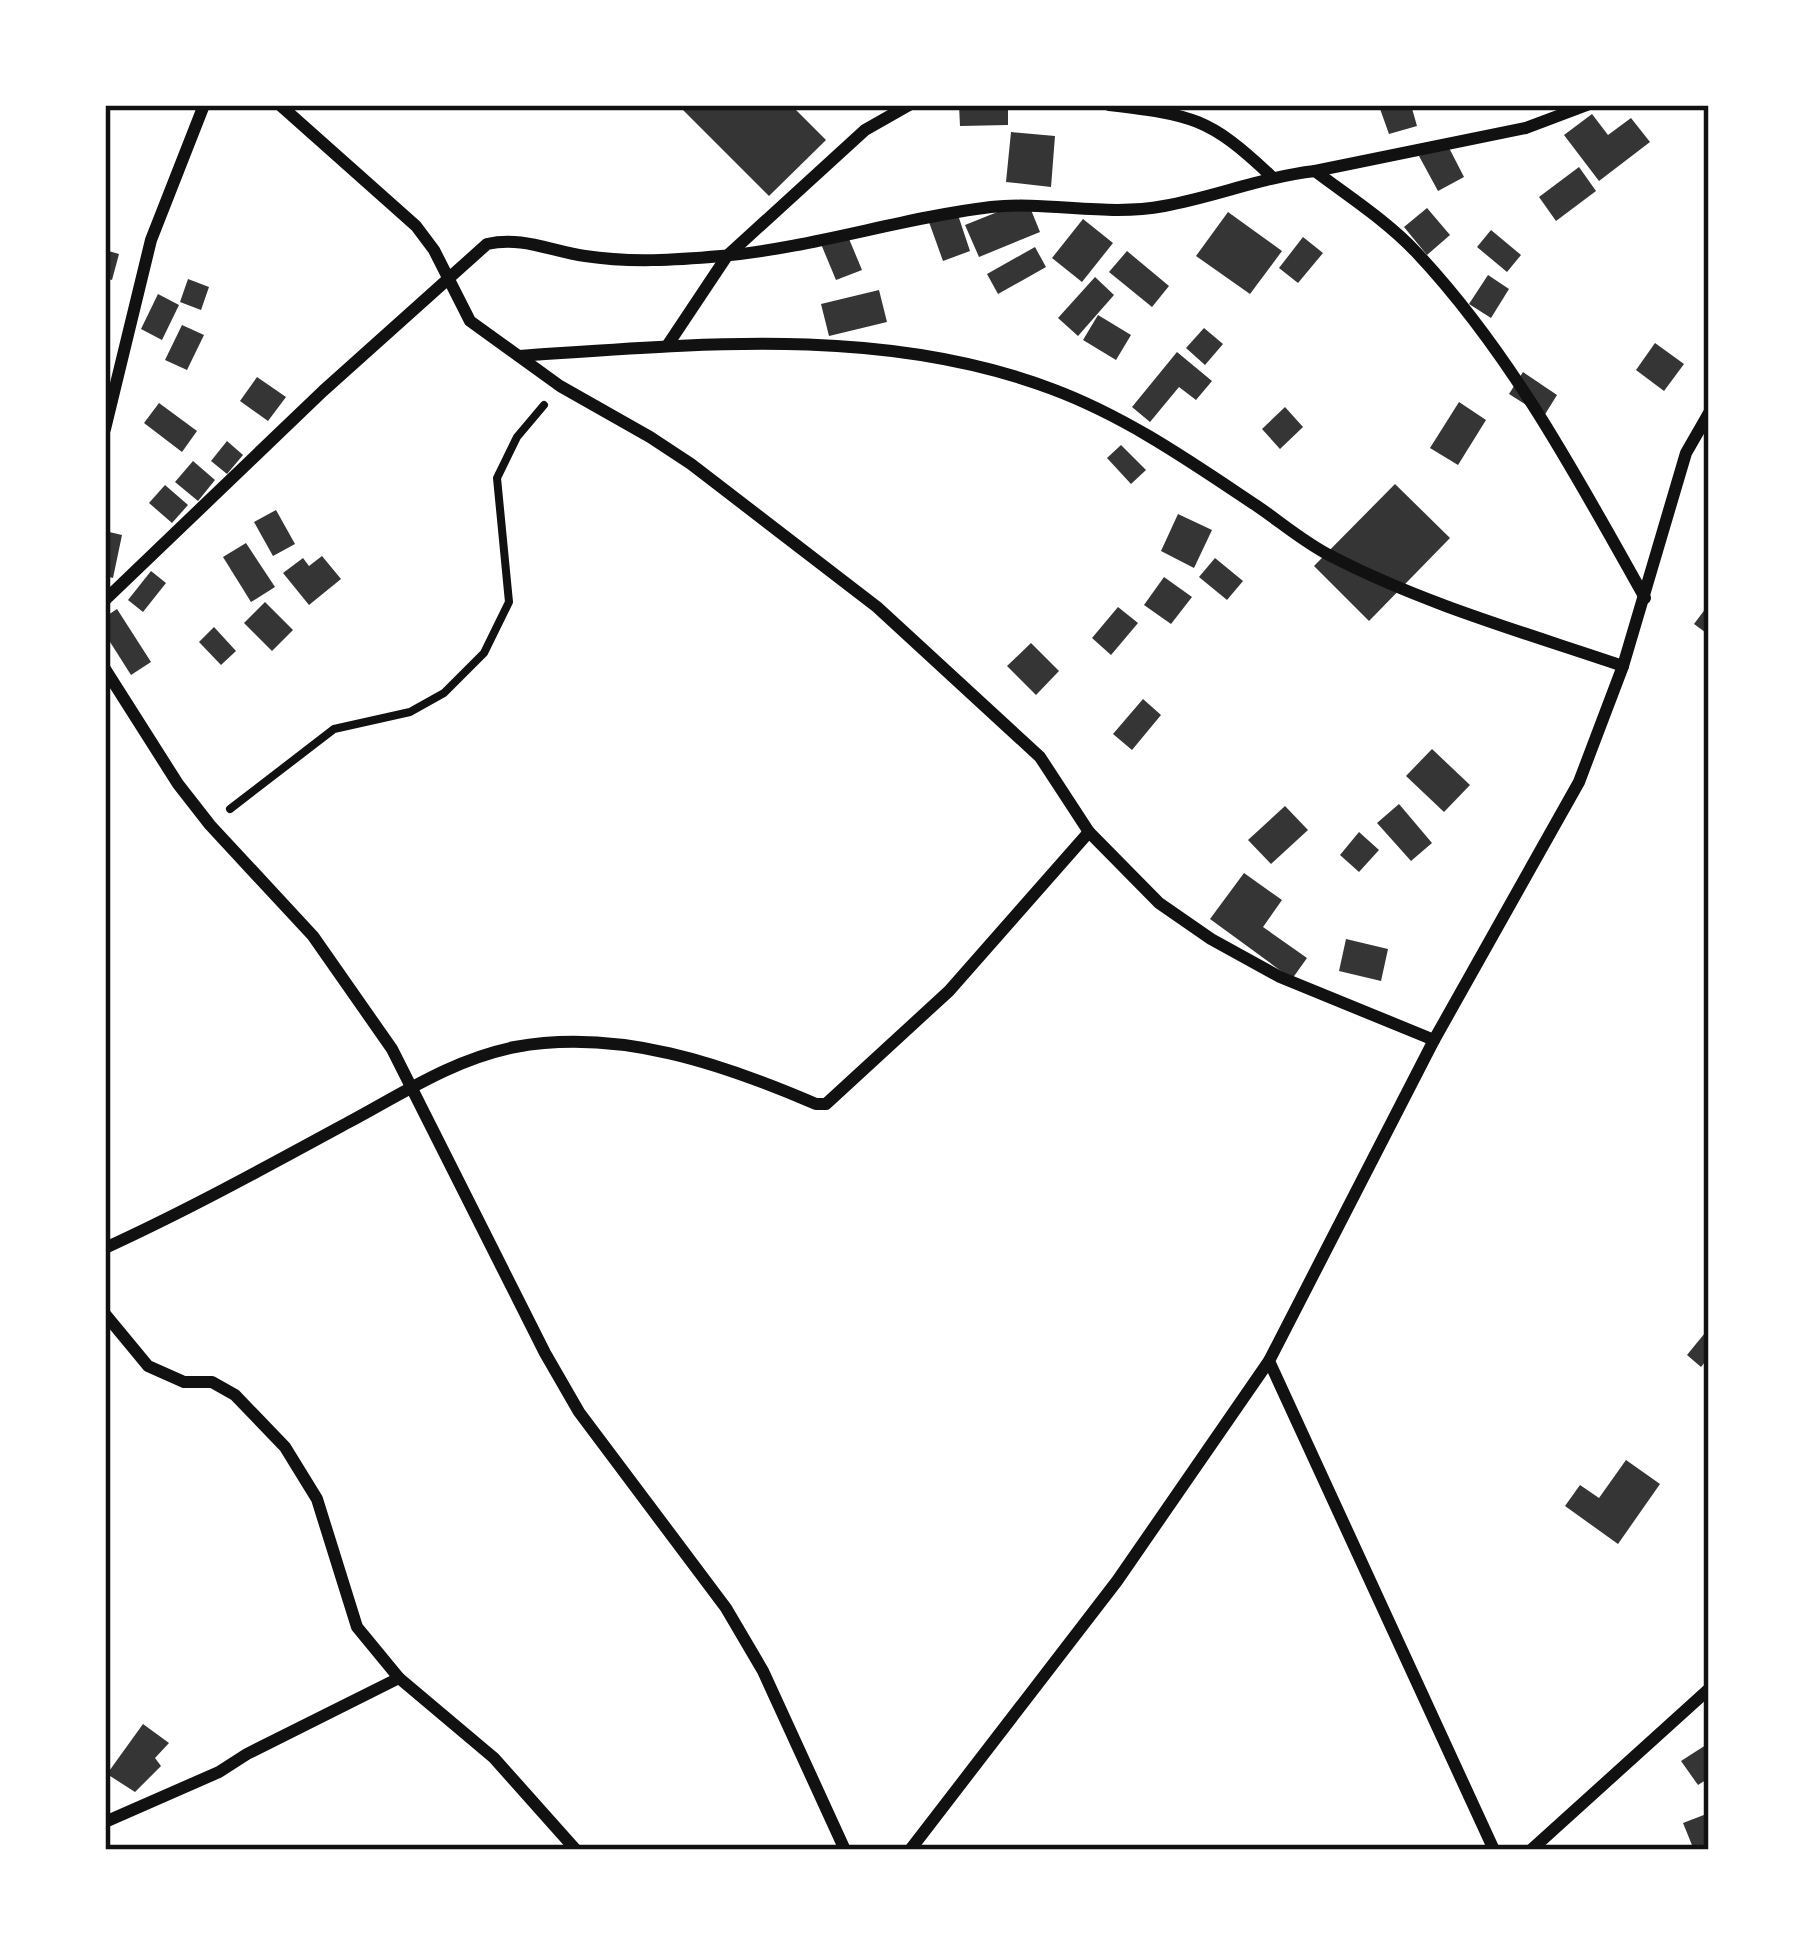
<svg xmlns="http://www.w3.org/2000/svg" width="1814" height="1955" font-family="'Public Sans',sans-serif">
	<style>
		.building { fill: #353535 }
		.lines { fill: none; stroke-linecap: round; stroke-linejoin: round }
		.path { stroke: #111; stroke-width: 8 }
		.minor { stroke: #111; stroke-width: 12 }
		.neatline { fill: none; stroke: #111; stroke-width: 4.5 }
	</style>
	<rect width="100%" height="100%" fill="#fff"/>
	<!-- building -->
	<g class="building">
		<polygon points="678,105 791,105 826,140 769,196"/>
		<polygon points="959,105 1008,105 1008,125 960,126"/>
		<polygon points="1411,105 1417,126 1389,134 1379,106"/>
		<polygon points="1592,114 1608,135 1631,118 1650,142 1599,181 1564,135"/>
		<polygon points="1011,132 1055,136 1051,187 1006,182"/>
		<polygon points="1446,142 1464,177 1438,191 1419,156"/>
		<polygon points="1579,167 1596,191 1556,221 1539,197"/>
		<polygon points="1027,200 1040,232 979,257 965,225"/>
		<polygon points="1427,208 1450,235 1427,255 1404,227"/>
		<polygon points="957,212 970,251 943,261 929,222"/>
		<polygon points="1228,212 1282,251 1250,294 1196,256"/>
		<polygon points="1083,219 1113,243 1082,282 1052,258"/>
		<polygon points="1491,230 1521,255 1507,272 1477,247"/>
		<polygon points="847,234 862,270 836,280 821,244"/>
		<polygon points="1303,237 1323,253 1298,283 1279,268"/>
		<polygon points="1035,247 1046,267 998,294 987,274"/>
		<polygon points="105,250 119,254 112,280 105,278"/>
		<polygon points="1127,251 1169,286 1152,307 1109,272"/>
		<polygon points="1488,275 1509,289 1491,318 1469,304"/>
		<polygon points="1095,277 1114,295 1078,336 1058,318"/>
		<polygon points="188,279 209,287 201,310 180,302"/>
		<polygon points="879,290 887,322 829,336 821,304"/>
		<polygon points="158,294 179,305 162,340 141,329"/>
		<polygon points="1098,315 1131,335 1116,360 1083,340"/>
		<polygon points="182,325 204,335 187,370 165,360"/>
		<polygon points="1204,328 1223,344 1205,365 1186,348"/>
		<polygon points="1655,343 1684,364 1664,391 1636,370"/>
		<polygon points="1177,352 1212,381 1196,400 1179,387 1150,422 1132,407"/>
		<polygon points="1523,372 1557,395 1544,416 1509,394"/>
		<polygon points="257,377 286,397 268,421 240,401"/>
		<polygon points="1459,402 1486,420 1458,465 1430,448"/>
		<polygon points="159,403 197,431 182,452 144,423"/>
		<polygon points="1285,407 1303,427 1280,449 1262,429"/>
		<polygon points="227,441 243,455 227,474 211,461"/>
		<polygon points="1121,445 1146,470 1131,484 1107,458"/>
		<polygon points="193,461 215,480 198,501 175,482"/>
		<polygon points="1395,484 1450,538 1369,621 1314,566"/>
		<polygon points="165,485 188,505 172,523 149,503"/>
		<polygon points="276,510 295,544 273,556 254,522"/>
		<polygon points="1178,514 1212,530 1194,568 1161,551"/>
		<polygon points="105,531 122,535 113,578 105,576"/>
		<polygon points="246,543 275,587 251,602 223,557"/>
		<polygon points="322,556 341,579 309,605 283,573 303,558 309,566"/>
		<polygon points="1215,558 1243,581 1227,600 1199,577"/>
		<polygon points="151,571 166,583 143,612 128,600"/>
		<polygon points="1164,577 1192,597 1171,624 1144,605"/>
		<polygon points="265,602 293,630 272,651 244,623"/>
		<polygon points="1709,604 1709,635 1694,624"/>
		<polygon points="1118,607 1138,623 1111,655 1092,638"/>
		<polygon points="117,609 151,662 131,675 105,634 105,617"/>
		<polygon points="214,627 236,651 221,665 199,642"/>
		<polygon points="1031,643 1059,671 1036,695 1007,666"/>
		<polygon points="1143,699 1161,715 1132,750 1113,734"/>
		<polygon points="1432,749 1470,785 1444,812 1406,776"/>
		<polygon points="1399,804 1432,843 1411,861 1377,823"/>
		<polygon points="1285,806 1308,830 1271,864 1248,840"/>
		<polygon points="1359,832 1379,850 1359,872 1340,855"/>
		<polygon points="1244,873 1282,900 1263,927 1307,958 1292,979 1210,919"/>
		<polygon points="1346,939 1388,949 1381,981 1339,971"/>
		<polygon points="1709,1328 1709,1357 1701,1367 1687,1355"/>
		<polygon points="1626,1460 1660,1484 1618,1544 1565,1506 1580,1485 1599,1498"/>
		<polygon points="143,1724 169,1743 155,1758 161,1766 135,1792 107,1774"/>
		<polygon points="1709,1743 1709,1778 1698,1785 1681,1761"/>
		<polygon points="1709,1813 1709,1845 1694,1850 1683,1823"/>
	</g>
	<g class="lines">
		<!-- path -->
		<polyline class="path" points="230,809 334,729 410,712 444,693 484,653 509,602 497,478 517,437 544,405"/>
		<!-- minor -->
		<g class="minor">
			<polyline points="280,105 416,226 434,250 470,321 560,386 650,437 691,464 877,607 1040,757 1089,832 1159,903 1211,939 1280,977 1434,1040"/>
			<path d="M1109 105C1192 115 1209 117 1271 176"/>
			<polyline points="1315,171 1526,128 1587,105"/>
			<polyline points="667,346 727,256 865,130 909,105"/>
			<path d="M519 356C696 344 883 325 1052 389 1127 417 1191 462 1257 506 1282 523 1306 544 1333 557 1424 604 1526 633 1623 666"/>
			<polyline points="105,429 151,240 204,105"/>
			<path d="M105 600 323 391 487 244C522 236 550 251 585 256 630 263 676 260 721 256 812 248 900 218 991 207 1049 201 1107 217 1164 206 1215 197 1262 177 1315 171 1348 196 1387 221 1416 252 1511 353 1577 477 1645 598"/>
			<polyline points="105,669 178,784 210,825 313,936 392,1049 545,1353 579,1412 726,1608 763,1671 845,1850"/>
			<path d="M105 1248C188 1210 268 1166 349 1122 403 1093 454 1059 515 1047 619 1028 723 1064 816 1104H826L949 991 1089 832"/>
			<polyline points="105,1314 148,1366 184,1382 212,1382 235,1395 285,1447 317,1499 357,1627 399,1678 494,1758 576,1850"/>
			<polyline points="1269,1361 1494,1850"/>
			<polyline points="105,1822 219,1772 247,1754 399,1678"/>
			<polyline points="910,1850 1117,1581 1269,1361 1434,1040 1579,782 1623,666 1686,453 1709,413"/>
			<polyline points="1531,1850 1709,1689"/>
		</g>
	</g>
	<!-- border -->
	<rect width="1814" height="1955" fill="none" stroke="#ffffff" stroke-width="216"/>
	<rect x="108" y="108" width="1598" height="1739" class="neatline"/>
</svg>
